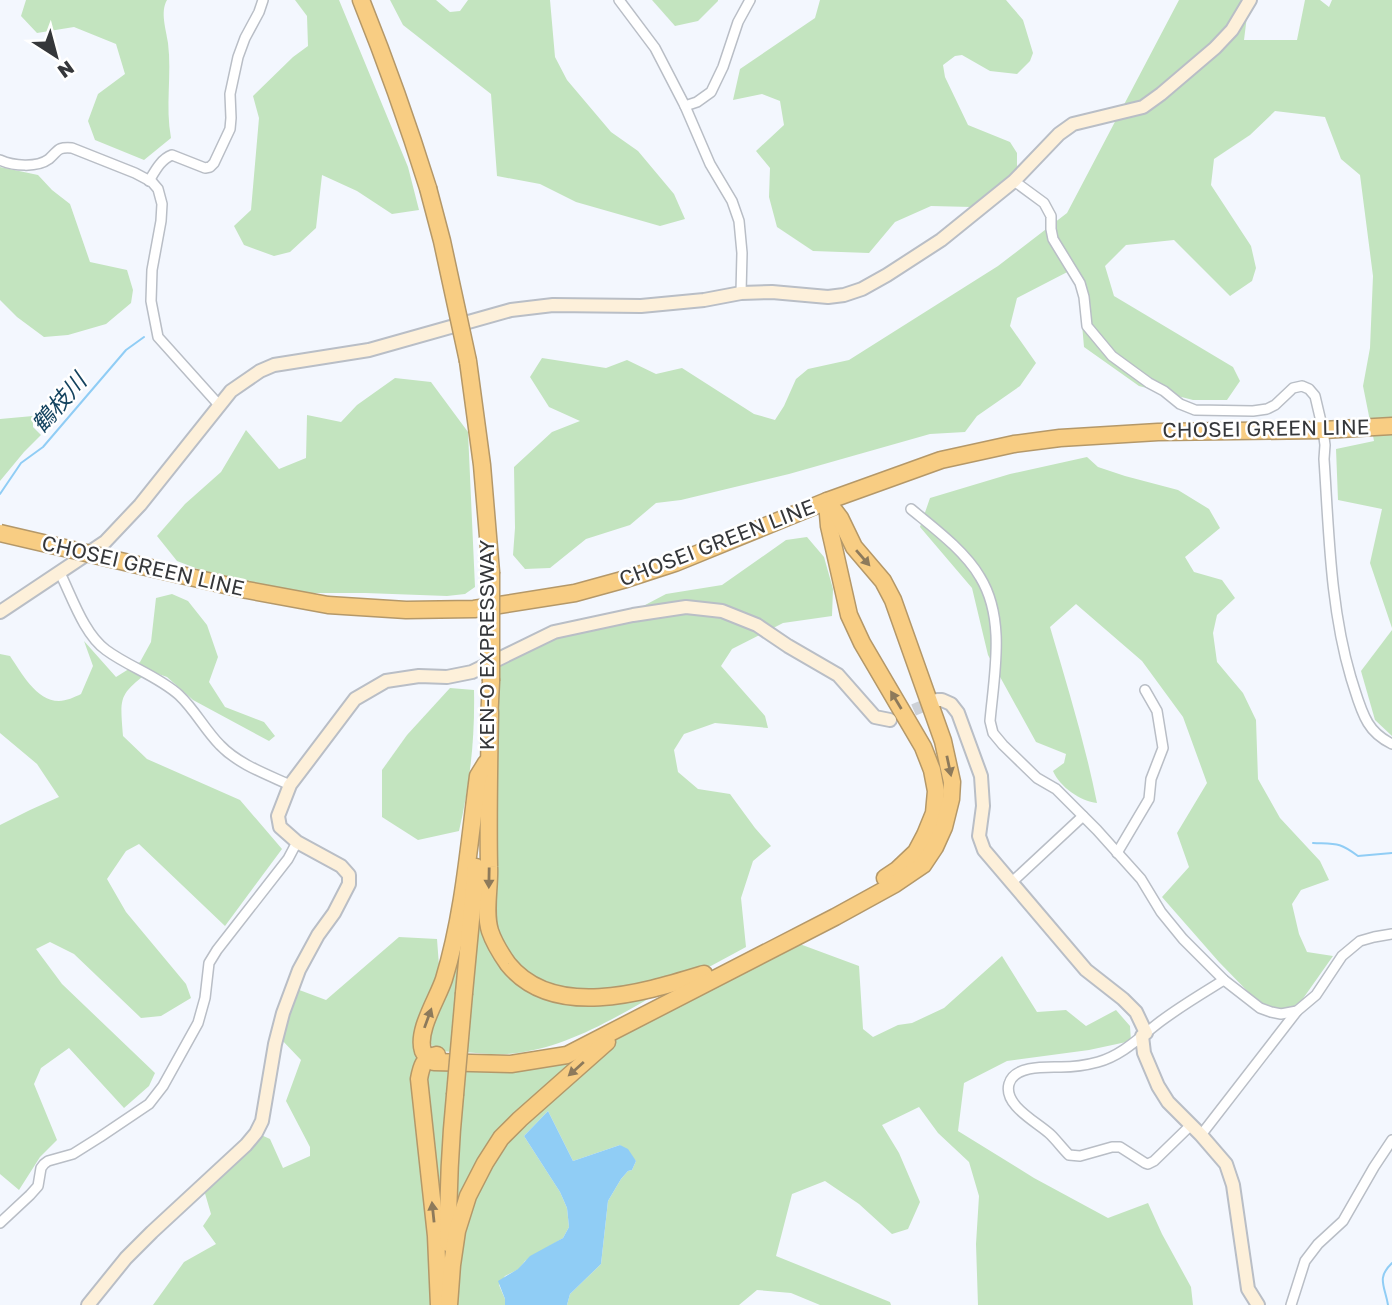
<svg xmlns="http://www.w3.org/2000/svg" width="1392" height="1305" font-family="'Golos Text','Noto Sans JP',sans-serif">
	<style>
		.green { fill: #c3e4bf }
		.water { fill: #90cdf5 }
		.lines { fill: none; stroke-linecap: round; stroke-linejoin: round }
		.stream { stroke: #90cdf5; stroke-width: 2 }
		.secondary-tunnel { stroke: #cdd1d7; stroke-width: 12; stroke-dasharray: 12 6; stroke-linecap: butt }
		.street-casing { stroke: #b9bec6; stroke-width: 12 }
		.secondary-casing { stroke: #b9bec6; stroke-width: 16 }
		.highway-casing { stroke: #b49869; stroke-width: 19 }
		.street { stroke: #fff; stroke-width: 9 }
		.secondary { stroke: #fdf0da; stroke-width: 12 }
		.highway { stroke: #f8cd83; stroke-width: 16 }
		.highway-bridge-casing { stroke: #b49869; stroke-width: 19; stroke-linecap: butt }
		.highway-bridge { stroke: #f8cd83; stroke-width: 16 }
		.oneway { fill: #8d7a5b }
		.labels { text-anchor: middle; stroke-width: 5; stroke-linejoin: round; paint-order: stroke }
		.street-label { font-size: 21px; fill: #35373a; stroke: #fff }
		.water-label { font-size: 23px; font-style: italic; fill: #14435f; stroke: #fff }
	</style>
	<rect width="100%" height="100%" fill="#f3f7fe"/>
	<!-- green -->
	<g class="green">
		<path d="M26 0H167C160 12 166 29 168 43 172 75 165 106 171 138L144 160 95 140 88 121 98 94 125 74 116 44 74 27 37 33 21 16Z"/>
		<polygon points="295,0 339,0 408,167 419,210 392,214 357,191 322,175 316,228 290,252 274,256 244,245 234,226 251,210 259,118 253,96 293,57 308,46 307,16"/>
		<polygon points="390,0 436,0 450,12 460,11 468,0 550,0 555,57 567,80 611,132 638,151 674,194 685,219 660,226 576,202 540,184 497,176 491,94 403,25"/>
		<polygon points="652,0 718,0 718,1 698,21 675,26"/>
		<polygon points="820,0 1006,0 1023,20 1033,53 1030,61 1017,74 990,71 962,55 955,56 943,65 945,77 968,125 1010,142 1017,153 1017,171 972,207 931,206 895,222 869,253 813,251 777,227 769,197 770,168 756,151 784,125 780,101 762,94 733,100 740,69 815,18"/>
		<polygon points="1179,0 1249,0 1244,40 1297,40 1305,0 1320,0 1329,7 1332,0 1392,0 1392,628 1370,563 1382,509 1338,500 1336,449 1374,441 1363,386 1370,348 1373,276 1360,175 1341,159 1325,117 1275,111 1250,135 1214,159 1211,185 1251,246 1256,268 1252,281 1230,296 1174,240 1126,245 1105,266 1114,296 1233,367 1240,381 1227,400 1193,400 1139,386 1084,347 1077,267 1017,298 1010,326 1036,363 1020,386 977,416 965,432 930,434 789,474 681,500 656,503 630,525 586,539 550,568 525,569 513,555 515,528 514,467 552,432 580,421 549,407 530,377 542,358 606,368 627,360 656,374 682,368 754,414 775,420 784,406 796,379 808,369 849,360 998,266 1067,213"/>
		<polygon points="0,167 38,175 52,190 70,204 90,262 127,270 133,290 131,303 106,324 68,335 44,337 17,317 0,300"/>
		<polygon points="395,378 431,382 468,432 475,587 465,594 447,596 365,593 309,593 230,580 198,569 177,561 157,536 185,504 221,472 246,430 279,469 306,458 307,415 341,422 357,405"/>
		<polygon points="33,416 33,427 41,435 24,452 0,481 0,419"/>
		<path d="M1087 457 1098 467 1125 476 1178 490 1209 509 1220 528 1185 557 1194 572 1222 580 1235 598 1217 615 1213 633 1217 662 1243 693 1256 720 1258 779 1280 818 1320 861 1329 880 1301 890 1292 904 1299 934 1307 952 1333 956 1302 1000 1282 1015 1258 1002 1219 962 1162 897 1189 867 1177 833 1207 783 1183 717 1142 661 1076 604 1050 627C1067 685 1085 743 1097 803 1080 801 1060 787 1053 771L1064 763 1066 754 1036 742 988 655 972 588 920 527 930 498 1010 474Z"/>
		<polygon points="807,537 824,557 833,589 832,616 783,623 732,649 721,666 765,716 768,728 715,723 684,734 674,750 678,772 698,789 730,794 755,828 771,846 753,861 741,898 746,947 709,967 675,979 635,988 575,993 525,975 498,941 492,905 499,662 551,637 609,624 666,594 722,585 786,540"/>
		<path d="M172 594 188 601 207 625 218 657 209 682 225 707 264 722 275 736 269 741 193 700 167 677 150 671C118 695 120 697 123 736L147 759 240 800 282 849 225 926 139 844 126 851 107 879 126 912 186 984 191 998 161 1016 141 1018 74 954 50 942 36 949 62 984 155 1073 149 1086 124 1108 69 1048 41 1068 34 1084 57 1140 40 1157 19 1190 0 1174V825L30 810 59 797 37 764 0 733V654L10 656C21 672 36 701 59 701 66 701 75 697 81 694L93 666 84 641 116 677 140 662 151 642 156 598Z"/>
		<polygon points="1392,630 1392,736 1375,720 1361,671"/>
		<path d="M450 688 474 690C475 740 470 783 459 831L418 840 382 817V770L407 735Z"/>
		<path d="M483 878 489 938 542 994 664 990C614 1018 566 1049 508 1054 493 1055 479 1053 464 1052Z"/>
		<path d="M463 912 453 1052C429 1051 429 1046 430 1024Z"/>
		<polygon points="399,937 437,939 440,979 416,1050 416,1076 437,1305 153,1305 184,1262 216,1244 203,1226 211,1214 204,1190 259,1134 270,1139 283,1168 310,1156 310,1147 286,1101 301,1060 280,1038 294,988 326,1000"/>
		<polygon points="797,943 859,966 863,1029 873,1037 898,1025 912,1023 944,1008 1002,956 1037,1012 1066,1010 1086,1026 1116,1010 1130,1026 1131,1041 1089,1050 1007,1061 964,1083 958,1131 1034,1178 1108,1218 1148,1203 1162,1234 1191,1287 1193,1305 978,1305 976,1244 979,1196 969,1162 938,1133 919,1107 882,1125 899,1153 920,1202 908,1229 892,1234 859,1204 825,1181 792,1194 776,1256 890,1302 891,1305 820,1305 791,1293 757,1290 739,1305 567,1305 570,1294 601,1264 608,1201 621,1179 628,1171 632,1170 636,1161 620,1145 573,1161 548,1111 524,1136 560,1192 567,1208 569,1227 563,1238 525,1261 519,1269 505,1276 499,1285 505,1299 505,1305 458,1305 457,1270 460,1247 474,1192 514,1131 625,1032"/>
		<polygon points="593,1046 517,1116 455,1233 456,1148 463,1068"/>
		<polygon points="434,1067 451,1067 442,1232 425,1074"/>
	</g>
	<!-- water -->
	<polygon class="water" points="548,1111 573,1161 620,1145 628,1149 636,1161 632,1170 628,1171 621,1179 608,1201 601,1264 570,1294 567,1305 505,1305 505,1299 498,1281 518,1269 530,1256 563,1238 569,1227 567,1208 560,1192 524,1136"/>
	<g class="lines">
		<!-- stream -->
		<g class="stream">
			<polyline points="0,494 21,463 43,447 126,350 144,337"/>
			<path d="M1313 843C1337 844 1339 842 1358 856L1392 853"/>
			<path d="M1388 1305C1385 1286 1376 1278 1392 1263"/>
		</g>
		<!-- secondary-tunnel -->
		<polyline class="secondary-tunnel" points="897,717 935,701"/>
		<defs>
			<g id="street">
				<polyline points="619,0 655,48 685,106 710,164 732,201 739,221 742,253 741,293"/>
				<polyline points="685,106 697,102 711,92 723,67 738,22 750,0"/>
				<path d="M0 160C13 166 37 168 49 159 59 150 57 147 72 148L135 173 152 182 158 189 162 204 161 221 152 270 151 301 158 337 219 405"/>
				<path d="M149 181C155 171 161 159 172 155L205 168 210 167 214 163 230 129 231 118 230 94 238 57 245 38 259 12 263 0"/>
				<path d="M1014 181 1044 203 1051 216V229L1053 239 1080 283 1084 297 1087 326 1112 356 1149 383 1164 391 1180 404 1195 410 1253 411 1267 409 1275 405 1293 388 1302 386 1309 389 1315 396 1323 430 1325 445 1324 459C1329 532 1330 607 1351 678 1356 693 1360 710 1368 723 1374 733 1382 739 1392 744"/>
				<path d="M911 509C934 528 965 551 980 577 1006 619 994 675 990 721L993 733 1003 745 1037 778 1056 789 1097 830 1141 879 1161 912 1183 939 1224 980 1260 1008 1271 1012 1281 1014 1297 1011 1316 995 1342 956 1360 941 1374 937 1392 934"/>
				<path d="M60 573C72 597 84 634 106 650 129 667 158 676 179 695 195 710 205 730 220 745 238 764 266 774 290 785"/>
				<polyline points="1117,853 1149,799 1151,779 1163,748 1157,711 1145,690"/>
				<polyline points="1012,882 1083,816"/>
				<path d="M1191 1125 1154 1161 1148 1164 1145 1163 1120 1147H1112L1080 1156 1069 1155C1063 1149 1057 1141 1051 1135 1039 1123 1003 1106 1009 1084 1014 1065 1047 1067 1061 1067 1073 1067 1087 1065 1098 1062 1123 1055 1141 1036 1161 1021 1181 1006 1203 993 1224 980"/>
				<polyline points="1201,1135 1297,1011"/>
				<polyline points="0,1223 30,1195 38,1186 41,1168 44,1164 48,1161 73,1154 100,1137 149,1104 163,1086 198,1023 205,998 209,963 217,950 288,859 297,842"/>
				<polyline points="1291,1305 1305,1261 1318,1244 1343,1221 1374,1167 1392,1140"/>
			</g>
			<g id="secondary">
				<polyline points="0,612 105,542 140,505 231,391 260,371 274,365 369,350 511,310 553,305 641,306 704,300 741,293 772,292 828,297 844,295 862,289 887,275 941,240 1014,181 1059,134 1073,124 1143,107 1161,94 1215,48 1232,30 1250,0"/>
				<polyline points="937,700 942,700 951,704 958,713 981,776 983,806 979,836 984,850 1086,970 1123,999 1136,1012 1146,1033"/>
				<polyline points="1142,1036 1144,1053 1158,1086 1168,1102 1201,1135 1226,1164 1233,1185 1248,1289 1258,1305"/>
				<polyline points="88,1305 126,1258 152,1232 246,1145 256,1133 262,1121 275,1044 283,1013 299,970 318,935 334,913 349,884 349,875 341,866 297,842 280,827 278,816 290,785 355,699 386,681 419,676 447,677 472,672 554,632 633,615 686,607 722,611 757,625 788,646 838,675 875,717 890,720"/>
			</g>
			<g id="highway">
				<path d="M361 0C386 62 408 124 428 188"/>
				<polyline points="468,361 482,465 491,572"/>
				<polyline points="827,502 829,526 849,615 862,643 923,747 932,770 936,791 934,813 925,835 916,852 897,870 885,878"/>
				<polyline points="142,566 247,590 328,605 406,610 474,609 575,593 626,579 675,563 827,501 941,460 1014,444 1060,438 1158,432 1323,430 1392,426"/>
				<path d="M490 712C489 764 488 815 489 867 490 887 484 912 490 931 494 943 501 954 508 964 554 1021 645 992 704 974"/>
				<polyline points="489,722 491,681"/>
				<path d="M486 763 478 776C469 843 464 913 444 979 438 998 416 1031 423 1051 425 1056 430 1058 434 1062L511 1064 567 1055 835 917 895 884 923 865 935 847 944 827 951 799 952 782 943 741 893 600 883 581 854 547 840 518 827 501"/>
				<polyline points="464,993 476,867"/>
				<path d="M437 1055C423 1057 421 1068 419 1079L436 1236 439 1305"/>
				<path d="M448 1243C448 1194 450 1144 455 1095"/>
				<polyline points="449,1305 452,1265 457,1231 468,1196 485,1163 501,1138 520,1119 607,1042"/>
			</g>
		</defs>
		<!-- street casing -->
		<use href="#street" class="street-casing"/>
		<!-- secondary casing -->
		<use href="#secondary" class="secondary-casing"/>
		<!-- highway casing -->
		<use href="#highway" class="highway-casing"/>
		<!-- street -->
		<use href="#street" class="street"/>
		<!-- secondary -->
		<use href="#secondary" class="secondary"/>
		<!-- highway -->
		<use href="#highway" class="highway"/>
		<defs>
			<g id="highway-bridge">
				<polyline points="428,188 442,241 468,361"/>
				<polyline points="0,533 142,566"/>
				<polyline points="491,572 491,681"/>
				<polyline points="455,1095 464,993"/>
			</g>
		</defs>
		<!-- highway-bridge casing -->
		<use href="#highway-bridge" class="highway-bridge-casing"/>
		<!-- highway-bridge -->
		<use href="#highway-bridge" class="highway-bridge"/>
	</g>
	<!-- one-way arrows -->
	<defs><path id="oneway-solid" d="M-6-.8H1V-3.2L6.5 0L1 3.2V.8H-6Z" transform="scale(1.75)"/></defs>
	<g class="oneway">
		<use href="#oneway-solid" transform="translate(863 558) rotate(49)"/>
		<use href="#oneway-solid" transform="translate(896 700) rotate(-121)"/>
		<use href="#oneway-solid" transform="translate(949 766) rotate(78)"/>
		<use href="#oneway-solid" transform="translate(489 878) rotate(91)"/>
		<use href="#oneway-solid" transform="translate(428 1018) rotate(-70)"/>
		<use href="#oneway-solid" transform="translate(576 1069) rotate(138)"/>
		<use href="#oneway-solid" transform="translate(433 1212) rotate(-96)"/>
	</g>
	<g class="labels">
		<!-- street labels -->
		<g class="street-label">
			<text transform="translate(1266 429) rotate(-1)" y="7">CHOSEI GREEN LINE</text>
			<text transform="translate(717 543) rotate(-21)" y="7">CHOSEI GREEN LINE</text>
			<text transform="translate(143 566) rotate(13)" y="7">CHOSEI GREEN LINE</text>
			<text transform="translate(487 645) rotate(-90)" y="7">KEN-O EXPRESSWAY</text>
		</g>
		<!-- water labels -->
		<g class="water-label">
			<text transform="translate(59 403) rotate(-49)" y="8">鶴枝川</text>
		</g>
	</g>
	<!-- north arrow -->
	<g transform="translate(56 56) rotate(144)" stroke="#ffffff" stroke-width="5" paint-order="stroke">
	<path d="M0-5L12 26L0 18L-12 26Z" fill="#35373a"/>
	<text y="-10" font-size="19" font-weight="bold" text-anchor="middle" fill="#35373a">N</text>
	</g>
</svg>
